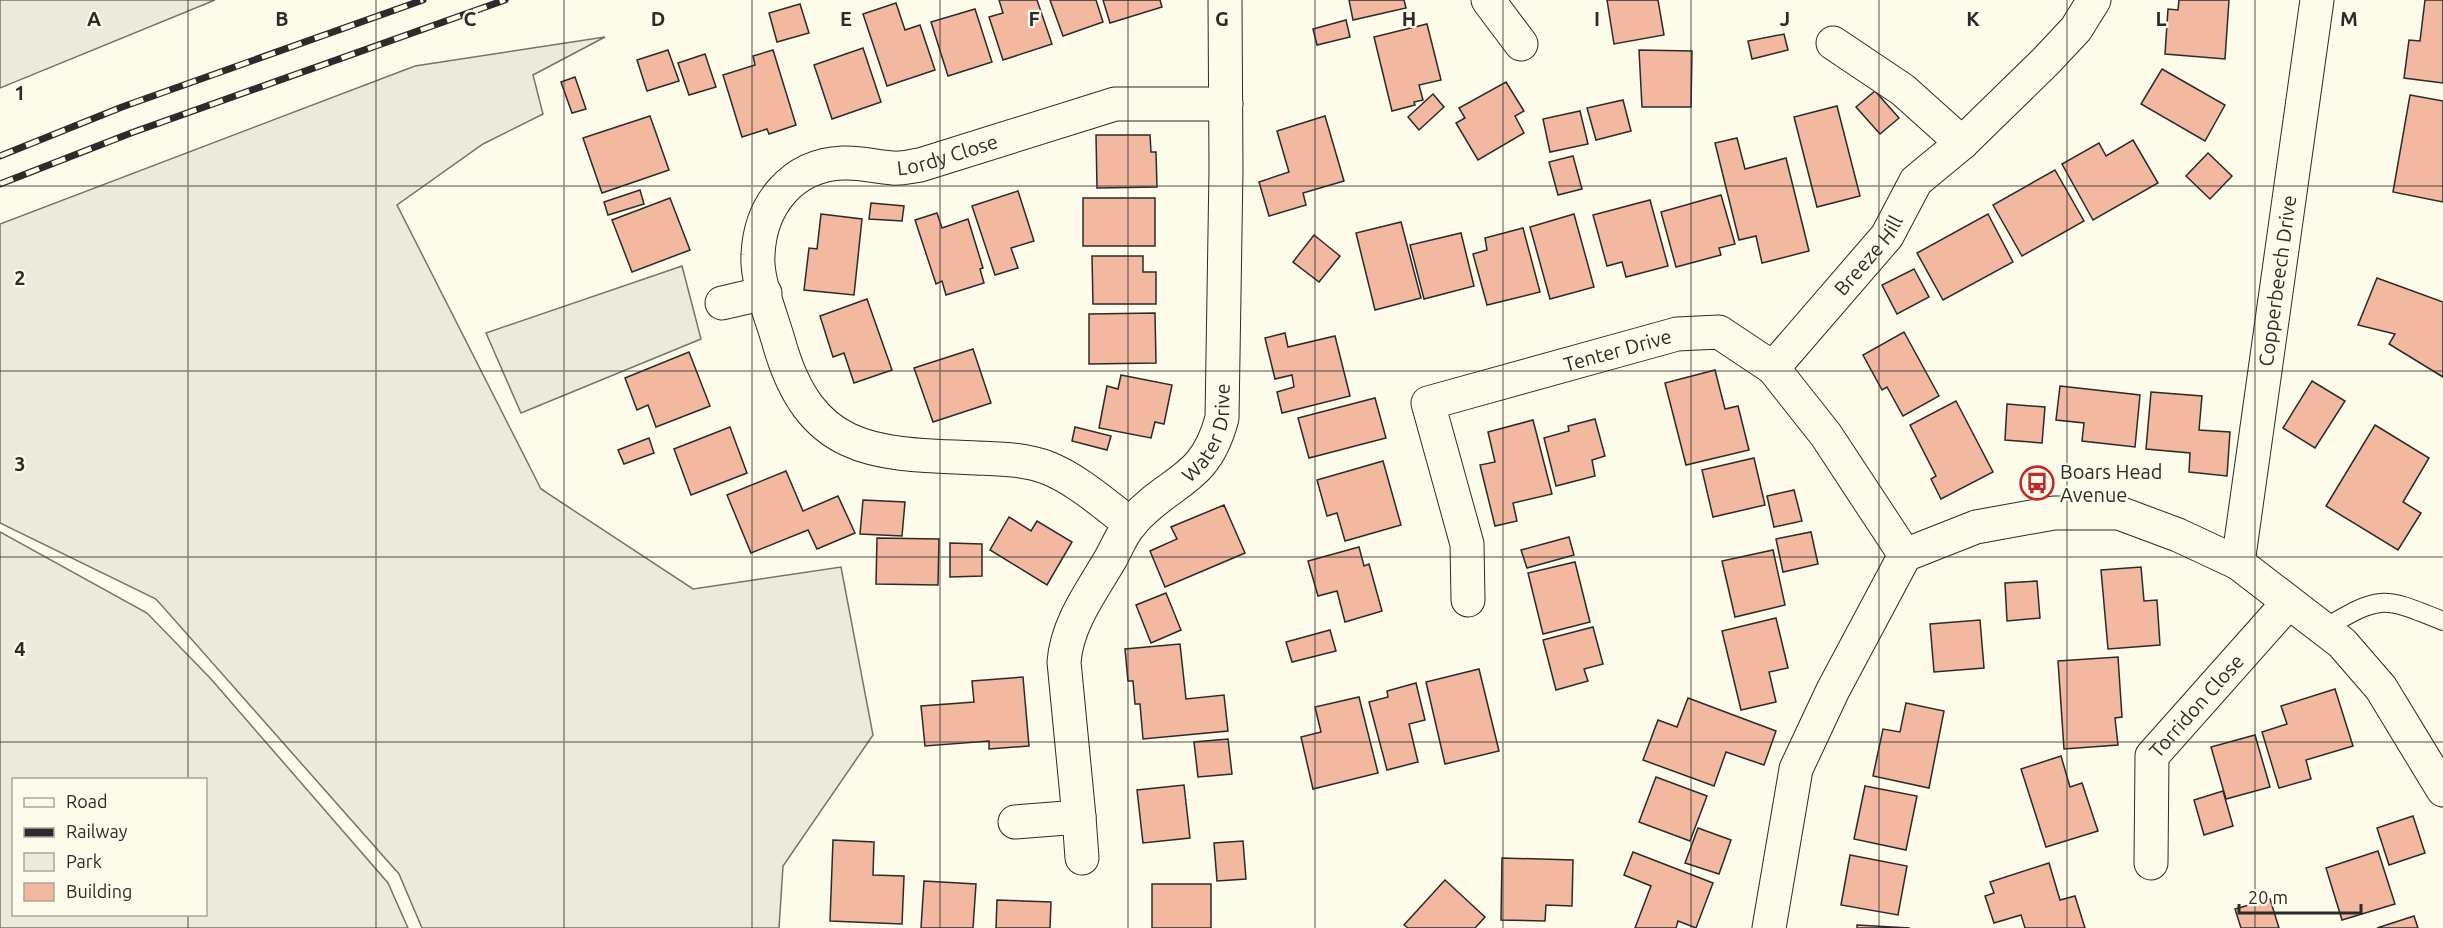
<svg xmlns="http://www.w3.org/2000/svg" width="2443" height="928" font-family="Ubuntu,sans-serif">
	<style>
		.green { fill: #ecebdb; stroke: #74746e; stroke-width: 1.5; fill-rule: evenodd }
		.building { fill: #f2b8a0; stroke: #2b2b2b; stroke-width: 1.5 }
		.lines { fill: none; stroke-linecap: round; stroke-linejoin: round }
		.service-casing { stroke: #2b2b2b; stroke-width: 20 }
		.minor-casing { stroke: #2b2b2b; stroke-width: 35 }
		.service { stroke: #fdfbea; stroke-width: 18 }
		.minor { stroke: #fdfbea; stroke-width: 33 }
		.rail-casing { stroke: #2b2b2b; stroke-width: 7 }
		.rail { stroke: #fdfbea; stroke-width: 4.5; stroke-dasharray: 14; stroke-linecap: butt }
		.grid { fill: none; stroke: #2b2b2b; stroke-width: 1.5; stroke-opacity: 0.55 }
		.labels { text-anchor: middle; stroke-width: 4.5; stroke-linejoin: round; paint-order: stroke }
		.street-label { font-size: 20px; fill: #2b2b2b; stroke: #fdfbea }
		.poi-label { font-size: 20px; fill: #2b2b2b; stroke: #fdfbea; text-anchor: start }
		.grid-label { font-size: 20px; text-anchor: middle; font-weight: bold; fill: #2b2b2b; stroke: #fdfbea; stroke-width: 4.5; stroke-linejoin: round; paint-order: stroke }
	</style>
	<rect width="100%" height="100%" fill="#fdfbea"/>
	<!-- green -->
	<g class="green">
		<polygon points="0,0 215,0 0,88"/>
		<polygon points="605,37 533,75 543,114 483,144 397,205 541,489 693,589 841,567 873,735 783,866 779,928 422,928 399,874 156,599 0,523 0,224 415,66"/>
		<polygon points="682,266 701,339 521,413 486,333"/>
		<path d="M0 532 147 613 211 679 388 883 408 928H0ZM14 780H206V914H14Z"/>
	</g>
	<!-- building -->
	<g class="building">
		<polygon points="999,0 1037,0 1052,44 1003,60 989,17 1003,13"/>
		<polygon points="1050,0 1096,0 1103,22 1063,36"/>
		<polygon points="1103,0 1160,0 1162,7 1110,23"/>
		<polygon points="1349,0 1404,0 1406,8 1353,20"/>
		<polygon points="1607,0 1658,0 1664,35 1614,44"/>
		<polygon points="2179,0 2229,0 2225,59 2165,54 2168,9 2178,10"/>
		<polygon points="2425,0 2443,0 2443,83 2404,78 2409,40 2420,41"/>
		<polygon points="896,3 905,30 920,25 935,70 887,86 863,14"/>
		<polygon points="800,4 809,33 777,42 769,13"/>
		<polygon points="975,9 992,62 948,76 931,22"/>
		<polygon points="1346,20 1350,37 1317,45 1313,29"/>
		<polygon points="1427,24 1441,80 1419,85 1423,100 1414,102 1415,105 1392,111 1374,37"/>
		<polygon points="1784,34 1788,50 1752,59 1748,41"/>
		<polygon points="863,48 881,102 832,119 814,65"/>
		<polygon points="668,50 679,81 647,91 637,60"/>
		<polygon points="773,50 796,125 769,134 767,129 742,137 723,75 755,65 753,56"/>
		<polygon points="1639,50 1692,51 1691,107 1642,107"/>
		<polygon points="705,54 716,87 689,95 678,63"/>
		<polygon points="2162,69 2225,105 2205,141 2141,104"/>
		<polygon points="575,77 586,109 572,113 561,82"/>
		<polygon points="1506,82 1524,111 1515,116 1524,133 1478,160 1456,123 1465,118 1459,108"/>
		<polygon points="1875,91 1899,118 1880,134 1856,107"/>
		<polygon points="1433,94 1444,107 1419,130 1408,117"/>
		<polygon points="2410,95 2443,101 2443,202 2393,192"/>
		<polygon points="1623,100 1631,131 1596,140 1587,108"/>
		<polygon points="1837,106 1860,196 1817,207 1794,117"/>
		<polygon points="1580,111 1588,144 1550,152 1543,119"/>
		<polygon points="650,116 669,170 602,193 583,138"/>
		<polygon points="1325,116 1344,181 1303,193 1306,205 1269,216 1259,182 1289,172 1277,131"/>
		<polygon points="1096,135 1150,135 1151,152 1156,152 1157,187 1097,188"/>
		<polygon points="1737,138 1745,169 1786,158 1809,251 1762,263 1756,236 1739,240 1715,143"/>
		<polygon points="2133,140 2158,183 2093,220 2062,164 2099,143 2106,156"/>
		<polygon points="2208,153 2232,176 2210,199 2186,176"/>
		<polygon points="1573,156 1582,189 1558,195 1549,162"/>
		<polygon points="2055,170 2084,221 2022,256 1993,205"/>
		<polygon points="640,190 644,204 608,215 604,202"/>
		<polygon points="1018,191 1034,241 1011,248 1018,268 995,275 972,206"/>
		<polygon points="1721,195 1735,244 1719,248 1721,255 1676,267 1661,212"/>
		<polygon points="670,198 690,250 632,272 612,220"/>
		<rect x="1083" y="198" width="72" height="48"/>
		<polygon points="1650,200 1668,266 1626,277 1622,262 1607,266 1593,215"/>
		<polygon points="871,203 904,206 902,221 869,219"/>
		<polygon points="937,213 942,228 968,219 983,268 980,269 984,283 946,295 942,281 936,284 915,220"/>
		<polygon points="821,214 862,219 854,295 804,290 809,248 817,249"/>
		<polygon points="1574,214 1594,287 1550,299 1530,227"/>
		<polygon points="1988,214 2013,262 1943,300 1917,253"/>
		<polygon points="1401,222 1421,298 1375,310 1356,233"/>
		<polygon points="1523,228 1540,292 1487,305 1473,254 1487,250 1485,238"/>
		<polygon points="1461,233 1474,286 1424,299 1410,245"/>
		<polygon points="1314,235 1340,256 1319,282 1293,262"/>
		<polygon points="1092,256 1143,256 1143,272 1156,272 1156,304 1093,304"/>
		<polygon points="1914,269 1929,297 1897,314 1882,285"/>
		<polygon points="2377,278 2443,302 2443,377 2389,344 2395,334 2358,325"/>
		<polygon points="867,299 892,370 854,383 844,353 833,357 820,316"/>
		<polygon points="1155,313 1156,363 1089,364 1089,314"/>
		<polygon points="1904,332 1939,396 1903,416 1887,387 1882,390 1863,355"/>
		<polygon points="1285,333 1288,347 1335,336 1350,396 1282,413 1277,392 1294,387 1292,375 1275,379 1265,338"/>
		<polygon points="973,349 991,403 933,422 914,368"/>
		<polygon points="689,352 710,406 656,427 648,405 637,410 625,378"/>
		<polygon points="1715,370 1725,409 1738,406 1749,450 1686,465 1665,383"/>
		<polygon points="1121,375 1172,385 1164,424 1155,422 1151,438 1099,428 1107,386 1118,389"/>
		<polygon points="2312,381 2345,401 2315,448 2283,428"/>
		<polygon points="2060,386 2140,395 2135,447 2082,441 2084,423 2056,420"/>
		<polygon points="2151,392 2202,396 2199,430 2230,432 2227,476 2189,472 2190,453 2146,449"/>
		<polygon points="1375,398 1386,438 1309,458 1298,418"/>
		<polygon points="1956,401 1993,472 1941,499 1931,479 1936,476 1910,425"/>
		<polygon points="2007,404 2045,407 2042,443 2005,440"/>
		<polygon points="1595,419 1605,456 1592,460 1595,476 1556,486 1544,438 1569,431 1568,426"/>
		<polygon points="1533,420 1552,494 1513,503 1517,521 1495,526 1480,465 1495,462 1488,432"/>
		<polygon points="2375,425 2429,458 2403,502 2421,513 2398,550 2326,506"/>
		<polygon points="730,427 747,473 691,495 674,449"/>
		<polygon points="1075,427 1111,436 1107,450 1072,441"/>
		<polygon points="649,438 654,453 624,464 618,450"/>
		<polygon points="1754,458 1765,505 1713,517 1702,470"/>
		<polygon points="1383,461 1401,525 1345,541 1337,513 1327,516 1317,480"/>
		<polygon points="786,471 803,511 838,496 855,533 817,549 808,530 751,553 727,495"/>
		<polygon points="1794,490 1802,521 1774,527 1767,496"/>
		<polygon points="863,500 905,502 902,536 860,534"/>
		<polygon points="1224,505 1245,553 1165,587 1150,551 1177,539 1171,527"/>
		<polygon points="1009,517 1031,531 1037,521 1072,542 1047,585 990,550"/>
		<polygon points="1811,532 1818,564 1783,572 1776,539"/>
		<polygon points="1569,537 1574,555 1527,568 1521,550"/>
		<polygon points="877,538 939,539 938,585 876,584"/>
		<polygon points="950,543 982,544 982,576 950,577"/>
		<polygon points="1359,547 1364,566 1369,564 1382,611 1345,622 1337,591 1318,596 1308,561"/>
		<polygon points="1773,550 1785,605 1735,617 1722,561"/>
		<polygon points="1575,562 1590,622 1543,634 1528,573"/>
		<polygon points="2141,567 2144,601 2157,600 2160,645 2108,649 2101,570"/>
		<polygon points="2037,581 2040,618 2007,621 2005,583"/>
		<polygon points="1166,593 1181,630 1151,643 1136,605"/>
		<polygon points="1776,618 1788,668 1769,672 1776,702 1741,710 1722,631"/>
		<polygon points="1980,620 1984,668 1934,672 1930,624"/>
		<polygon points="1593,627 1603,664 1584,669 1588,681 1556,690 1543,640"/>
		<polygon points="1330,630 1336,651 1292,662 1286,642"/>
		<polygon points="1180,644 1186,699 1224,695 1228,731 1143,739 1140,704 1135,704 1133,681 1128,681 1125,649"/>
		<polygon points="2118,657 2122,717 2115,718 2118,745 2064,749 2058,661"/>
		<polygon points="1479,669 1499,751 1445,764 1426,682"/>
		<polygon points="1023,677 1029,746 989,749 989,741 925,746 921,706 974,702 972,681"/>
		<polygon points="1416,683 1425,720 1409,724 1418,762 1387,770 1369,702 1388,697 1387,691"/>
		<polygon points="2335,689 2353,746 2306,760 2311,779 2279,788 2262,732 2287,724 2281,706"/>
		<polygon points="1359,697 1378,773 1313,789 1301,737 1321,732 1315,707"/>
		<polygon points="1688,698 1776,731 1764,765 1726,752 1714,786 1643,760 1658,720 1677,727"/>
		<polygon points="1906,703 1944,711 1929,788 1873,776 1883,729 1900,732"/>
		<polygon points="2255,735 2270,787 2226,799 2211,747"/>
		<polygon points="1228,739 1232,774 1198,777 1194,742"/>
		<polygon points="2061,756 2070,787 2082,783 2098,831 2046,847 2021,769"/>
		<polygon points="1656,777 1707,796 1690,841 1639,822"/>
		<polygon points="1184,785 1190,838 1143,843 1137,790"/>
		<polygon points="1865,786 1917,796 1906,850 1854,839"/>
		<polygon points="2223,791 2233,826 2204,835 2194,800"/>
		<polygon points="2413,816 2425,853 2389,865 2377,828"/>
		<polygon points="1698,828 1731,840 1719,874 1685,863"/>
		<polygon points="833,840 874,842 873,875 904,876 902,924 830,921"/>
		<polygon points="1243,841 1246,879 1217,881 1214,843"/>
		<polygon points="2378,851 2395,904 2342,920 2326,868"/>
		<polygon points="1633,852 1713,883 1696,928 1678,921 1676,928 1635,928 1651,886 1624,875"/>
		<polygon points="1850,855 1907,866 1898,915 1841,905"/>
		<polygon points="1502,858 1573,860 1572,906 1546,905 1545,921 1501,920"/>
		<polygon points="2049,863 2060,900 2075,896 2085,928 2025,928 2021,915 1994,923 1985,896 1994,893 1990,882"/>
		<polygon points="1445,880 1485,917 1475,928 1408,928 1404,925"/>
		<polygon points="924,881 976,884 973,928 921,928"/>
		<rect x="1152" y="884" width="59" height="44"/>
		<polygon points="2270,899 2279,928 2241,928 2235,909"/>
		<polygon points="997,900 1051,902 1050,928 996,928"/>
		<polygon points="2414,916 2418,928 2377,928"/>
		<polygon points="1857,925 1910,928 1857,928"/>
	</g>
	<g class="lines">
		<defs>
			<path id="service" d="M2323 629C2381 595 2381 596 2443 621"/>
			<g id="minor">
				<polyline points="1488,0 1521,44"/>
				<polyline points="1833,43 1903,90 1962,143"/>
				<polyline points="722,303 765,293"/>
				<path id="s1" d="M1773 368 1887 236 1916 181 1962 143 2046 61 2076 29 2094 0"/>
				<path id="s2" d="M1131 524C1105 505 1078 480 1048 468 1025 459 1000 459 977 458 876 454 811 456 779 343 772 318 756 280 758 255 760 206 791 165 843 163 860 162 876 167 893 168 902 169 911 166 920 165L1115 104H1226"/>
				<path id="s3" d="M2238 563 2317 0"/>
				<path id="s4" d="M1468 600 1467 544 1428 403 1677 334 1719 332 1773 368 1826 435 1905 555"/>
				<path id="s5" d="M1079 817 1064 662C1067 623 1092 591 1111 558 1117 547 1123 532 1132 522 1171 478 1205 483 1222 418L1226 170 1225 0"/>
				<polyline points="1015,822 1079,817 1082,858"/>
				<path id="s6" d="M2151 863 2152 756 2288 603"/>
				<polyline points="1769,928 1796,769 1833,690 1905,555 1976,527 2054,513 2119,513 2178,535 2238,563 2342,643 2381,688 2443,790"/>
			</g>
		</defs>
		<!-- service casing -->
		<use href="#service" class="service-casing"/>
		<!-- minor casing -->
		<use href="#minor" class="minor-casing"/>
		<!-- service -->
		<use href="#service" class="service"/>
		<!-- minor -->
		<use href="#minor" class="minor"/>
		<defs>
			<g id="rail">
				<polyline points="0,156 122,107 423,0"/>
				<polyline points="0,184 131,133 505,0"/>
			</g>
		</defs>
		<!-- rail casing -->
		<use href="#rail" class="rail-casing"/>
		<!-- rail -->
		<use href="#rail" class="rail"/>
	</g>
	<!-- grid -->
	<path class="grid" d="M188 0V780M376 0V928M564 0V928M752 0V928M940 0V928M1128 0V928M1315 0V928M1503 0V928M1691 0V928M1879 0V928M2067 0V928M2255 0V928M0 186H2443M0 371H2443M0 557H2443M0 742H2443M188 914V928"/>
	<!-- icons -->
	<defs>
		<symbol id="bus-ring" viewBox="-11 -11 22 22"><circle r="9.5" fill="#fdfbea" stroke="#c62828" stroke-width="1.5"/><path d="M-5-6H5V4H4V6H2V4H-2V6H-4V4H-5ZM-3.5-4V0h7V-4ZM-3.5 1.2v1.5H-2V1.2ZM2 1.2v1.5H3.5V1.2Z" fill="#c62828"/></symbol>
	</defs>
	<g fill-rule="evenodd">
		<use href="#bus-ring" x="2018" y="464" width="38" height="38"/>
	</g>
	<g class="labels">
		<!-- street labels -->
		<g class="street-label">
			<text dy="7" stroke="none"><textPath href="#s2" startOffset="762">Lordy Close</textPath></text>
			<text dy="7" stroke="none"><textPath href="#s1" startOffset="148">Breeze Hill</textPath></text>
			<text dy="7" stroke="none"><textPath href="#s3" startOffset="285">Copperbeech Drive</textPath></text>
			<text dy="7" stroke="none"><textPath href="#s4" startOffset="399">Tenter Drive</textPath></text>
			<text dy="7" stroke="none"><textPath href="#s5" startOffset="435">Water Drive</textPath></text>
			<text dy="7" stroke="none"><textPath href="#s6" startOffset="174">Torridon Close</textPath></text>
		</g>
		<!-- poi labels -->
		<g class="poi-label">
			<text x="2060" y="479">Boars Head<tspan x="2060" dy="23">Avenue</tspan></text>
		</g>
	</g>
	<g class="grid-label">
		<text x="94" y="26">A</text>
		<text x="282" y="26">B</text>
		<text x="470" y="26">C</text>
		<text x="658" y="26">D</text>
		<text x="846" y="26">E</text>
		<text x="1034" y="26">F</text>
		<text x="1222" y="26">G</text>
		<text x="1409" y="26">H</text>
		<text x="1597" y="26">I</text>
		<text x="1785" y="26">J</text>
		<text x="1973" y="26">K</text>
		<text x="2161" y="26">L</text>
		<text x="2349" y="26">M</text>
		<text x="20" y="100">1</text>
		<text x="20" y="285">2</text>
		<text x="20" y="471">3</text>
		<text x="20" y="656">4</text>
	</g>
	<!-- legend -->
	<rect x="12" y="778" width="195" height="138" fill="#fdfbea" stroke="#a9a89e" stroke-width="1.5"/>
	<rect x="24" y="798" width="30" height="9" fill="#fdfbea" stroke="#a9a89e" stroke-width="1.5"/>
	<text x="66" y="808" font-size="18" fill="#2b2b2b">Road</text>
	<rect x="24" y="828" width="30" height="9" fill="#2b2b2b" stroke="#a9a89e" stroke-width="1.5"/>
	<text x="66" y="838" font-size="18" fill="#2b2b2b">Railway</text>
	<rect x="24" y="853" width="30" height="18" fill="#ecebdb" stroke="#a9a89e" stroke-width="1.5"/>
	<text x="66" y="868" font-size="18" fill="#2b2b2b">Park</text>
	<rect x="24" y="883" width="30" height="18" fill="#f2b8a0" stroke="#a9a89e" stroke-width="1.5"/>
	<text x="66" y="898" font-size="18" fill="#2b2b2b">Building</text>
	<!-- scale -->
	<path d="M2239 904v9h122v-9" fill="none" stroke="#2b2b2b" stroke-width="3"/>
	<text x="2248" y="904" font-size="18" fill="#2b2b2b" stroke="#fdfbea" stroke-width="4.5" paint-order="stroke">20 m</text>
</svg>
